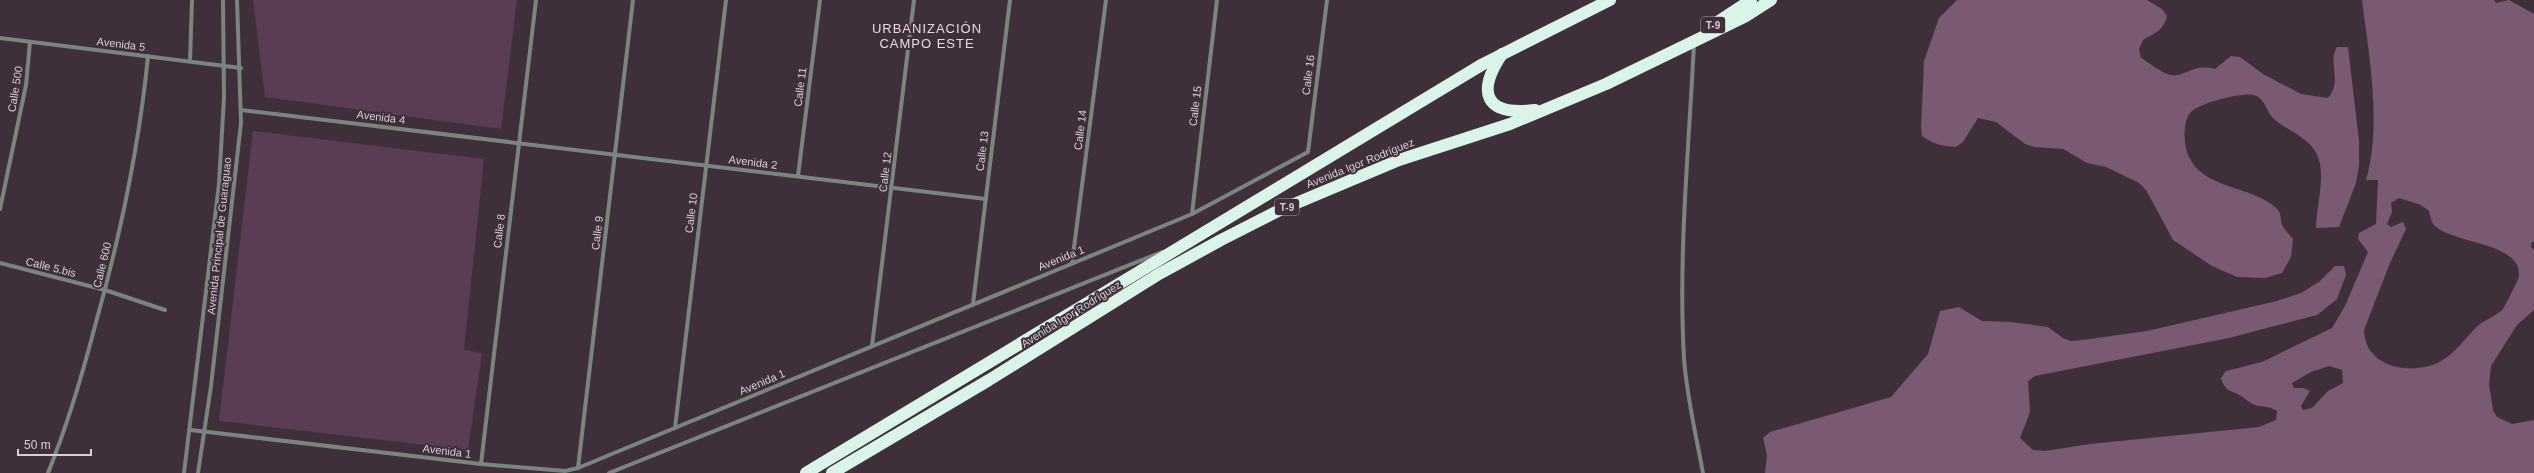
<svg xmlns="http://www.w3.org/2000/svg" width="2534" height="473" font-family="Arial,sans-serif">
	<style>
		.green { fill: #5a3d54 }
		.forest { fill: #7a5972; fill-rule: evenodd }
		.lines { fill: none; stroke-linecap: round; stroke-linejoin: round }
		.street { stroke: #7b8580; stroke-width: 4 }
		.highway { stroke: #dbf4e9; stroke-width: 12 }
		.labels { text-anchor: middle; stroke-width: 4; stroke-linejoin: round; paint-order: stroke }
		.shield { fill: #3f2f3b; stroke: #aa9ea8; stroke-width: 1 }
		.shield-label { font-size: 10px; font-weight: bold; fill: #d8ced6 }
		.street-label { font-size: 11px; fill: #d8ced6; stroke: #3f2f3b }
		.quarter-label { font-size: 13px; letter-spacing: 1px; fill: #ebd6e6; stroke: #3f2f3b }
	</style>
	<rect width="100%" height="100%" fill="#3f2f3b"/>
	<!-- green -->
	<g class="green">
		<polygon points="253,0 517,0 501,129 265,97"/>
		<polygon points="253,131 484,159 464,350 482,353 468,450 219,421"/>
	</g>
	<!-- forest -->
	<g class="forest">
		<path d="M1957 0H2147L2162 9 2167 16C2164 30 2155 33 2143 40L2139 49 2141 58C2150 63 2161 73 2171 75 2184 78 2193 63 2215 69L2231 56 2240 57 2263 74 2301 94 2328 98C2343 81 2327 63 2337 47H2348L2359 141V166L2356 183 2339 227 2316 228C2316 207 2325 180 2319 160 2313 138 2288 132 2273 118 2266 111 2265 98 2254 95 2243 92 2199 103 2191 112 2182 121 2184 145 2188 155 2203 190 2251 185 2276 208 2282 213 2280 219 2282 225 2284 229 2290 235 2293 239L2291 257 2282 273 2265 278 2237 277 2212 266 2173 240 2146 190 2139 183 2106 167 2087 163 2063 149 2034 147 2025 144 1996 122 1978 118 1963 142 1956 147C1942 146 1933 144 1922 136L1921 128 1924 61 1939 18Z"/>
		<path d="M2362 0H2494L2496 3 2509 0 2534 14V242H2532L2531 247 2534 250V310L2517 325 2491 366 2489 384 2493 410 2497 417 2512 424 2534 420V473H1765L1767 455 1763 438 1770 432 1891 397 1928 354 1940 311 1959 307 1982 321 2011 322 2048 327 2063 338 2071 341 2090 339 2147 331 2277 301 2301 293 2319 282 2335 266H2344L2346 275 2337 299 2317 315 2229 338 2035 376 2028 381 2030 412 2020 438 2033 450 2045 451 2090 444 2259 427 2276 420 2277 411C2269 406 2264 407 2255 405 2250 403 2246 399 2241 396 2231 390 2225 392 2221 378L2226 371 2262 362 2332 328 2345 306 2368 252 2358 239 2359 233 2376 224 2378 180H2366C2382 125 2369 56 2362 0ZM2399 198 2421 205 2429 211C2431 216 2430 222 2436 227 2454 243 2522 243 2519 276 2518 281 2506 304 2503 309 2497 315 2487 319 2480 324 2465 337 2455 356 2435 364 2406 375 2365 366 2364 330L2390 263 2406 229 2403 222 2391 227 2387 224 2392 212 2391 203ZM2329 366 2342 370 2343 383 2328 391 2312 408 2303 410 2301 406 2310 391 2303 388H2294L2292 383 2311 372Z"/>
	</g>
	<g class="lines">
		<!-- street -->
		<g class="street">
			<polyline points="0,38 241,68"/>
			<path d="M1694 43C1689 148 1678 254 1684 359 1687 398 1696 435 1703 473"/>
			<polyline points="190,61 192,0"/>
			<polyline points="241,110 986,199"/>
			<polyline points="798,176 820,0"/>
			<polyline points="0,209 26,85 30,42"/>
			<polyline points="1192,214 1217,0"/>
			<polyline points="0,263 105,290 165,310"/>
			<polyline points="1072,263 1106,0"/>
			<polyline points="973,304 1010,0"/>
			<polyline points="872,346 914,0"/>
			<polyline points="675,428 726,0"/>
			<polyline points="191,430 481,464 565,471 578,468 1192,214 1308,152 1327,0"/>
			<polyline points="481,464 536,0"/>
			<polyline points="578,468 633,0"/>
			<path d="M48 473C67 426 82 376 95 326 120 237 139 148 148 56"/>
			<polyline points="184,473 219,184 224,97 223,0"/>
			<polyline points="198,473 211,386 241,123 237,0"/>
			<polyline points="609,473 1162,252"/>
		</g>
		<!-- highway -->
		<g class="highway">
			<polyline points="1713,25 1751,0"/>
			<path d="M1502 54C1476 93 1485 116 1535 110"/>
			<polyline points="806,473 1483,64 1610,0"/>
			<polyline points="832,473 989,380 1159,274 1221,240 1280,210 1399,160 1510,124 1606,84 1746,16 1771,0"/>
		</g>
	</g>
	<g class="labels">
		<!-- shield labels -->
		<g class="shield">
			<rect x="1701" y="17" width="24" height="16" rx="3"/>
			<rect x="1275" y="199" width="24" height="16" rx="3"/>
		</g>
		<g class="shield-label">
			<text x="1713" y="29">T-9</text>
			<text x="1287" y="211">T-9</text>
		</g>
		<!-- street labels -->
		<g class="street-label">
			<text transform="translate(121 44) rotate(7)" y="4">Avenida 5</text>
			<text transform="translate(1308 75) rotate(-83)" y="4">Calle 16</text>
			<text transform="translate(800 87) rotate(-83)" y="4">Calle 11</text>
			<text transform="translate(15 89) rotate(-81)" y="4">Calle 500</text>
			<text transform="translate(1195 106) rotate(-83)" y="4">Calle 15</text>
			<text transform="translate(381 117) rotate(7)" y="4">Avenida 4</text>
			<text transform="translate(1080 130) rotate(-83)" y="4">Calle 14</text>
			<text transform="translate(982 151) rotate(-83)" y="4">Calle 13</text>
			<text transform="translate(753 162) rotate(7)" y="4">Avenida 2</text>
			<text transform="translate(1360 163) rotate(-22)" y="4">Avenida Igor Rodríguez</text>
			<text transform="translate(885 172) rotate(-83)" y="4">Calle 12</text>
			<text transform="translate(691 213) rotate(-83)" y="4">Calle 10</text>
			<text transform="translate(499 231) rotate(-83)" y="4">Calle 8</text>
			<text transform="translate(597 233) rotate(-83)" y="4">Calle 9</text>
			<text transform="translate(219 236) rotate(-84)" y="4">Avenida Principal de Guaraguao</text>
			<text transform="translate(1061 258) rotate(-22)" y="4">Avenida 1</text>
			<text transform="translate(102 265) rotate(-76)" y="4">Calle 600</text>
			<text transform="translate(51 267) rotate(14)" y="4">Calle 5.bis</text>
			<text transform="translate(1071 314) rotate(-32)" y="4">Avenida Igor Rodríguez</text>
			<text transform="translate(762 382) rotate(-23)" y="4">Avenida 1</text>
			<text transform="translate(447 451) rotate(7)" y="4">Avenida 1</text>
		</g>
		<!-- quarter labels -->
		<g class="quarter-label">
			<text x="927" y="33">URBANIZACIÓN<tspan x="927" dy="15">CAMPO ESTE</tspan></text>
		</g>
	</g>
	<!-- scale -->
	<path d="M18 449v6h73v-6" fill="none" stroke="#d8ced6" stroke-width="2"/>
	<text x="24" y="449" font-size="12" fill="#d8ced6" stroke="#3f2f3b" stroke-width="3" paint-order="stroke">50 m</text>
</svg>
